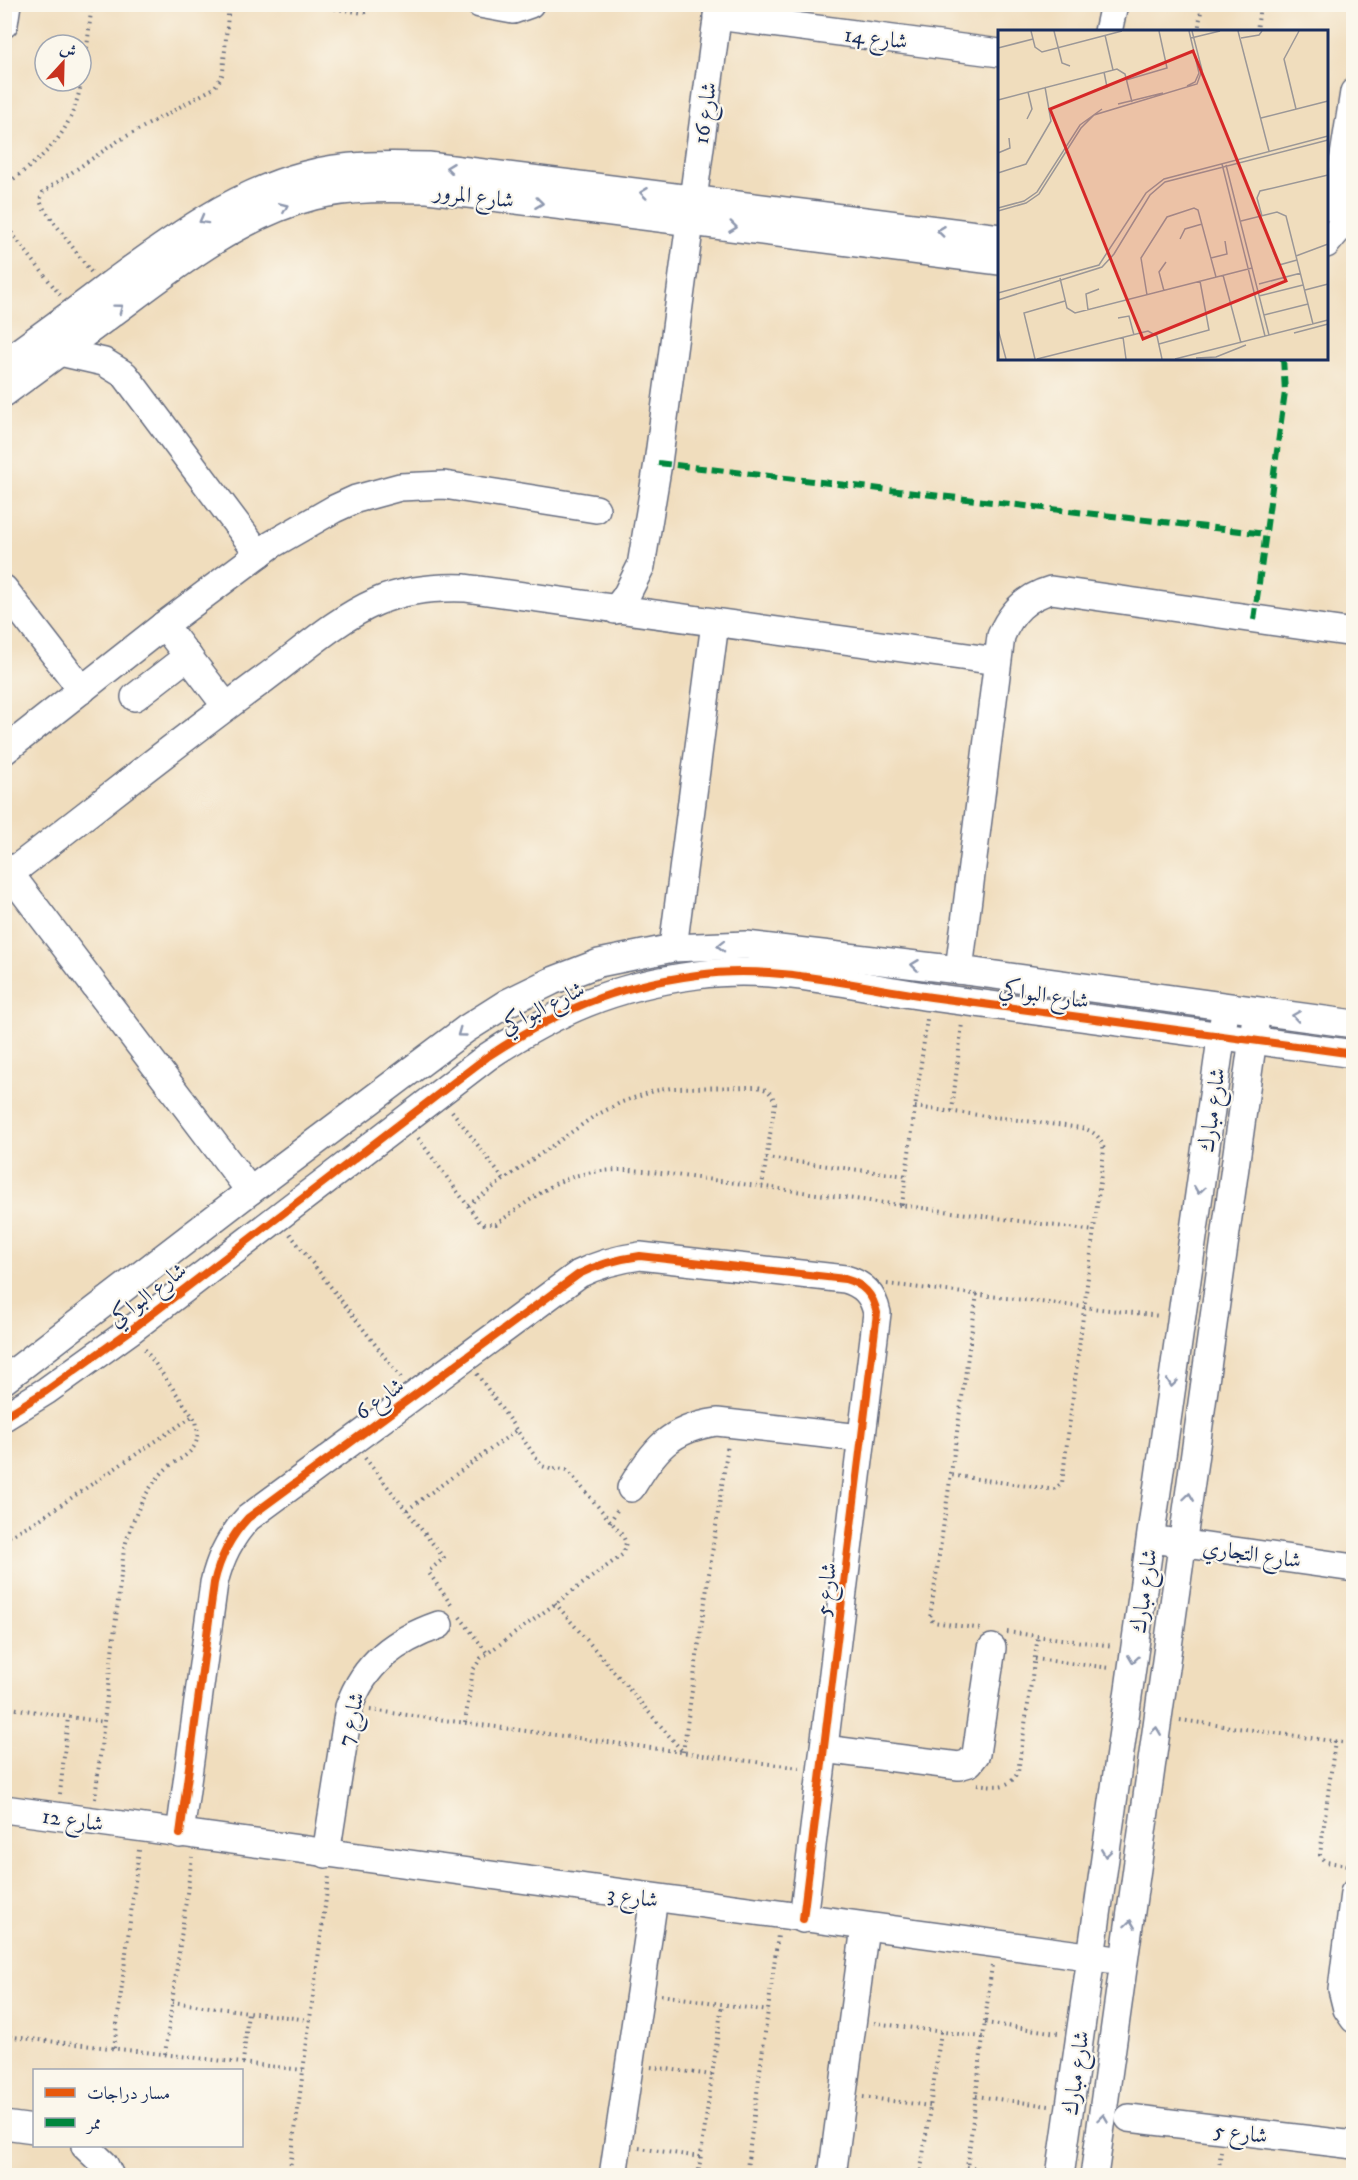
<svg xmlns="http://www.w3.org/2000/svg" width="1358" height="2180" font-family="'IM FELL DW Pica',Amiri,serif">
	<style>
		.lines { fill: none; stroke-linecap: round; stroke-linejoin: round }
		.minor-casing { stroke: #666c7f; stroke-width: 30 }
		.path { stroke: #666c7f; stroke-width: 4; stroke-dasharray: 1.5 4.5; stroke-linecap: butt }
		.minor { stroke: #fff; stroke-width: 27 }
		.quiet { stroke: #00873e; stroke-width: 6; stroke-dasharray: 12 6; stroke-linecap: butt }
		.cycleway-casing { stroke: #fbf7ec; stroke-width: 11 }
		.cycleway { stroke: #e8590c; stroke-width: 8 }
		.oneway { stroke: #8d97ae }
		.labels { text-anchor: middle; stroke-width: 4.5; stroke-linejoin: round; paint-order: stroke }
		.street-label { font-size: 22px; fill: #1b2f5e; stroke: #fbf7ec }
		.inset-road { fill: none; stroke: #9b9797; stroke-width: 1.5 }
		.view { fill: #d62828; fill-opacity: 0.15; stroke: #d62828; stroke-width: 3 }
		.inset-edge { fill: none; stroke: #1b2f5e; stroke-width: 3 }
	</style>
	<rect width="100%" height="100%" fill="#fbf7ec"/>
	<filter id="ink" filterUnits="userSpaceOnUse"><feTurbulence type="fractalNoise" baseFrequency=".0167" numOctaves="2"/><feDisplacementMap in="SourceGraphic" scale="12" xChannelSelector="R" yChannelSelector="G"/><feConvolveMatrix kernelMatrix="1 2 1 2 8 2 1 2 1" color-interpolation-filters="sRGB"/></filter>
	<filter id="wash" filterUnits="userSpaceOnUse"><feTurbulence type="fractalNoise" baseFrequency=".008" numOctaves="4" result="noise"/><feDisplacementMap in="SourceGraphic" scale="24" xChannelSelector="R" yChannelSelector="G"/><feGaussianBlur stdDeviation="1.35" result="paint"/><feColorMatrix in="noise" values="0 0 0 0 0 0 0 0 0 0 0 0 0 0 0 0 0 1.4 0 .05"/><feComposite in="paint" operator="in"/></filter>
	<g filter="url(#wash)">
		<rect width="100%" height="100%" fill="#f0ddbd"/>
	</g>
	<g filter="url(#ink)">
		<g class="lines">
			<defs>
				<g id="minor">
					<polyline points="480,4 513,10 530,4"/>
					<polyline points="717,16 1000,53"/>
					<polyline points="4,24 7,4"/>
					<polyline points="1108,32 1114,4"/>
					<polyline points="1326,207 1341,175 1354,92"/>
					<polyline points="1326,244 1346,220 1354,207"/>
					<polyline points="60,352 104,362 125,375 259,554"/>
					<path d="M4 363C40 337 76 311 111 284 171 240 233 194 305 175 345 164 388 165 428 166L1000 238"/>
					<path d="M4 393C44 364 83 335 122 306 179 263 243 214 314 196 351 187 390 188 428 189L1000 261"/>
					<polyline points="4,589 82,690"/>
					<polyline points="615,610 626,596 641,566 658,463 719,4"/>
					<polyline points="164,625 226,706"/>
					<polyline points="135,697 188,656"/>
					<polyline points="4,751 164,625 271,545 334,509 356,499 400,487 444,485 596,509"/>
					<polyline points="4,866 250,1191"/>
					<path d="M4 878C91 812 176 743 264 679 300 653 335 620 376 602 404 590 434 587 465 588L997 661"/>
					<polyline points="673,948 715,623"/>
					<path d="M959 970 1001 636C1011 612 1026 597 1051 590L1354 633"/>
					<polyline points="4,1380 250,1191 466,1029 507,1003 552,981 599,963 673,948 746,945 959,970 1354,1024"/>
					<path d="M4 1417 46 1391 131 1330 487 1057C556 1011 614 986 697 975 775 964 853 986 931 997 1071 1017 1213 1034 1354 1054"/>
					<path d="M631 1488C655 1449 669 1429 717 1422L861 1438"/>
					<polyline points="1165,1541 1354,1568"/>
					<polyline points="824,1749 959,1766 969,1763 976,1754 992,1648"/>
					<polyline points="4,1809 1109,1959"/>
					<path d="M180 1834 214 1583C220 1557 230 1537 248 1518L579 1274C599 1264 618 1259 640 1256L845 1279C863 1284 873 1294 877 1313L803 1919"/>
					<path d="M326 1854 349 1707C364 1663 396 1640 439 1625"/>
					<polyline points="1354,1893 1342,1989 1347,2009 1354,2019"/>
					<polyline points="1129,2118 1354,2145"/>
					<polyline points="4,2125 34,2129"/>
					<polyline points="85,2146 104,2164 110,2176"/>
					<polyline points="613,2176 654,1898"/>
					<polyline points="832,2176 865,1927"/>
					<polyline points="1060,2176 1224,1018"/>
					<polyline points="1094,2176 1255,1024"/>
				</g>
			</defs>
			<!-- minor casing -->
			<use href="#minor" class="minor-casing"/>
			<!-- path -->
			<g class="path">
				<polyline points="305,4 363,13 369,10 372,4"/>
				<polyline points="1198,32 1202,4"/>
				<polyline points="1257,32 1260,4"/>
				<path d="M4 186C19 175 34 164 47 151 86 113 85 55 92 4"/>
				<polyline points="4,223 60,295"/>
				<polyline points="91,272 42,206 40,200 43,192 118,141 214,88 221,78 223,72 229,4"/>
				<path d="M915 1107 1081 1128C1094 1131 1101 1137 1104 1150L1062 1483 1054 1489H1049L950 1475"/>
				<polyline points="452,1111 504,1180"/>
				<polyline points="952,1111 962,1023"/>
				<path d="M418 1138 479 1221 484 1224H496C515 1211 533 1197 553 1185 582 1169 621 1168 653 1172L1094 1231"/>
				<polyline points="766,1158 906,1176"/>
				<path d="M468 1205 593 1117 622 1102 654 1091 671 1088 757 1087C767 1089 772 1093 775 1103L762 1186"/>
				<polyline points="902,1205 927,1019"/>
				<polyline points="290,1234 401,1378"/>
				<polyline points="887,1284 1160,1316"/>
				<polyline points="977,1294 930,1618 933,1622 982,1629"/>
				<polyline points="365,1458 444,1558 430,1570 429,1573 452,1606"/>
				<polyline points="407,1510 517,1430"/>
				<polyline points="610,1522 619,1507"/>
				<polyline points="4,1539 40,1519 193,1416"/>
				<polyline points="555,1603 683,1752"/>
				<polyline points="460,1617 487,1653"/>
				<polyline points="1007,1632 1113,1646"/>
				<polyline points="1035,1659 1111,1668"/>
				<polyline points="4,1707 104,1722"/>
				<polyline points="370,1710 800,1768"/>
				<polyline points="1180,1720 1354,1744"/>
				<polyline points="465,1722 473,1670 481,1658 622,1555 626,1543 623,1536 567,1470 558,1468 553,1470 542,1466 477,1374"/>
				<polyline points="1335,1741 1320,1855 1326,1862 1354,1866"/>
				<polyline points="683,1752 728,1444"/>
				<path d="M977 1784C995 1786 1009 1790 1018 1772L1038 1636"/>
				<polyline points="60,1794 68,1717"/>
				<path d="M95 1799 124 1549C132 1521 143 1492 164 1471 172 1462 186 1458 193 1448 199 1440 198 1430 196 1421L144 1348"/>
				<polyline points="661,1995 768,2011"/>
				<polyline points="172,2002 309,2020"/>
				<polyline points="874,2023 983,2037"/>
				<polyline points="985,2023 1058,2033"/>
				<polyline points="4,2036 303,2070"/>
				<polyline points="114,2048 139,1850"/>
				<polyline points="165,2054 192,1857"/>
				<polyline points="243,2063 248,2012"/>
				<polyline points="651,2067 712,2075"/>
				<polyline points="976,2096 1049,2106"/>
				<polyline points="863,2097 930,2106"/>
				<polyline points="639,2148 700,2157"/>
				<polyline points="967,2167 1026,2176"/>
				<polyline points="921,2172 951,2176"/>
				<polyline points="854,2173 871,2176"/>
				<polyline points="289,2176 329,1876"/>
				<polyline points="698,2176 722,2004"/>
				<polyline points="746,2176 778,1935"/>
				<polyline points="920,2176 941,2032"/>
				<polyline points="966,2176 992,1965"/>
				<polyline points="1218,2176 1221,2151"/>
			</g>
			<!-- minor -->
			<use href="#minor" class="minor"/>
			<!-- quiet -->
			<g class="quiet">
				<polyline points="658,463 1266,534"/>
				<polyline points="1254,620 1285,392 1283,358"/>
			</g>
			<defs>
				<g id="cycleway">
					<path d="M4 1417 46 1391 131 1330 487 1057C556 1011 614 986 697 975 775 964 853 986 931 997 1071 1017 1213 1034 1354 1054"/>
					<path d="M180 1834 214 1583C220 1557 230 1537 248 1518L579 1274C599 1264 618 1259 640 1256L845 1279C863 1284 873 1294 877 1313L803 1919"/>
				</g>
			</defs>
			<!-- cycleway casing -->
			<use href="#cycleway" class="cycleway-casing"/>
			<!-- cycleway -->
			<use href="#cycleway" class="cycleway"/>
		</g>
		<!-- one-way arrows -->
		<defs><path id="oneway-chevron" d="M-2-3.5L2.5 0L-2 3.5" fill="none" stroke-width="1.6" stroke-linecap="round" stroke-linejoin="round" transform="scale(1.5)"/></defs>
		<g class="oneway">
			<use href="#oneway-chevron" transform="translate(450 168) rotate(-173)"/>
			<use href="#oneway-chevron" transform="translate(644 193) rotate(-173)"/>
			<use href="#oneway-chevron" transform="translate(539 203) rotate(7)"/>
			<use href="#oneway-chevron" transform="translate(284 207) rotate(-23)"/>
			<use href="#oneway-chevron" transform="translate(203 220) rotate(151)"/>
			<use href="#oneway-chevron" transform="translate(733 227) rotate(7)"/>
			<use href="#oneway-chevron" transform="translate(941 231) rotate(-173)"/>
			<use href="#oneway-chevron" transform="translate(119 308) rotate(-37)"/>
			<use href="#oneway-chevron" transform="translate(721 946) rotate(179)"/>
			<use href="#oneway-chevron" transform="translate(915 965) rotate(-173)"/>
			<use href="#oneway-chevron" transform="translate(1296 1016) rotate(-172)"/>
			<use href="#oneway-chevron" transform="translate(461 1033) rotate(144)"/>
			<use href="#oneway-chevron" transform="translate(1199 1190) rotate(98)"/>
			<use href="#oneway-chevron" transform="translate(1172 1383) rotate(98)"/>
			<use href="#oneway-chevron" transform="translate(1189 1497) rotate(-82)"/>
			<use href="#oneway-chevron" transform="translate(1133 1659) rotate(98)"/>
			<use href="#oneway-chevron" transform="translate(1156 1731) rotate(-82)"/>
			<use href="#oneway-chevron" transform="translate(1106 1853) rotate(98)"/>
			<use href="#oneway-chevron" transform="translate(1130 1924) rotate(-82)"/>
			<use href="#oneway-chevron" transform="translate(1103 2118) rotate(-82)"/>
		</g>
	</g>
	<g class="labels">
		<!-- street labels -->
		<g class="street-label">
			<text transform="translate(876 37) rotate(7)" y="8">شارع 14</text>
			<text transform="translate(704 113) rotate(-82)" y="8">شارع 16</text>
			<text transform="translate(474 195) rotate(7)" y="8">شارع المرور</text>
			<text transform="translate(1044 994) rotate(8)" y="8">شارع البواكي</text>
			<text transform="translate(542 1007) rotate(-27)" y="8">شارع البواكي</text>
			<text transform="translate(1211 1110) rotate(-82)" y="8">شارع مبارك</text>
			<text transform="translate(147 1294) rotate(-37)" y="8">شارع البواكي</text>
			<text transform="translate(379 1398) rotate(-36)" y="8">شارع 6</text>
			<text transform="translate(1252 1553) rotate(8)" y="8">شارع التجاري</text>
			<text transform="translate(825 1589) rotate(-83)" y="8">شارع 5</text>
			<text transform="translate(1143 1591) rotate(-82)" y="8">شارع مبارك</text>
			<text transform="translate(350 1719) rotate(-76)" y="8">شارع 7</text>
			<text transform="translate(73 1819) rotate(8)" y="8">شارع 12</text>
			<text transform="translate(633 1896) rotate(8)" y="8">شارع 3</text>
			<text transform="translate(1075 2073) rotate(-82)" y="8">شارع مبارك</text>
			<text transform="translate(1241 2132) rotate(7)" y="8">شارع 5</text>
		</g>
	</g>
	<!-- overview -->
	<g transform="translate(998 30)">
		<rect width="330" height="330" fill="#f0ddbd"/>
		<path class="inset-road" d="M33 1 37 17 44 22 124 1M56 1 64 33 72 36M240 1 271 121M107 5 115 40M193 8 222 1M243 8 261 5 264 1M0 18 35 9M128 50 169 38 161 1M189 56 197 52 201 43 191 1M95 61 109 57 106 42M0 70 119 39 127 44 134 72M120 74 165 63M298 79 286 29 301 1M263 88 330 71M29 89 34 79 30 62M0 123 12 118 11 108M224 134 267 306M228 135 271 305M0 143 28 134 53 91 47 57M0 178 26 171 39 162 82 95 104 79M0 181 28 173 41 164 83 98 96 85 199 54 204 40 194 1M264 186 259 168 262 161 330 145M243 191 279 182 288 186 315 294M182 209 187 199 204 194M275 221 281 235 299 230M298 226 330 214M213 228 229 224 227 211M225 245 243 313M62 248 69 278 77 283 254 238M261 254 303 243M307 260 330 254M166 261 161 242 168 232M0 263 101 235 148 163 166 149 330 106M149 265 143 228 169 187 196 178 200 180 218 247M261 266 305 255M0 270 104 237 116 224 152 165 167 152 330 110M90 280 88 264 101 259M266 285 310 274M120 288 131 286 136 305M0 299 8 329M296 303 330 294M125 307 128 329M161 314 211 300 202 251M198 328 218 327 248 315M37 329 26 283 67 271M39 329 150 301 159 306 164 329M177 329 330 290"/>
		<path class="view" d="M195 21 288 251 145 309 52 79Z"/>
		<rect width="330" height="330" class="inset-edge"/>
	</g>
	<!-- margin -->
	<rect width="1358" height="2180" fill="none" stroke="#fbf7ec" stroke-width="24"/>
	<!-- legend -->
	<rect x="33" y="2069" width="210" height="78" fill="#fbf7ec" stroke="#a1a7b3" stroke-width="1.5"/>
	<rect x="45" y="2088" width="30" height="9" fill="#e8590c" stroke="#a1a7b3" stroke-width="1.5"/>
	<text x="87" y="2099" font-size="18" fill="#1b2f5e">مسار دراجات</text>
	<rect x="45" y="2118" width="30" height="9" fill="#00873e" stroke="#a1a7b3" stroke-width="1.5"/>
	<text x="87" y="2129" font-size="18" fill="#1b2f5e">ممر</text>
	<!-- north arrow -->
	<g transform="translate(63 63) rotate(22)"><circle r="28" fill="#fbf7ec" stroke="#a1a7b3" stroke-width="1.5"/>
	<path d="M0-4.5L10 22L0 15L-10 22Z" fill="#c8321e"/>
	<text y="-9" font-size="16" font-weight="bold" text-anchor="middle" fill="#1b2f5e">ش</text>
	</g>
</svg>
